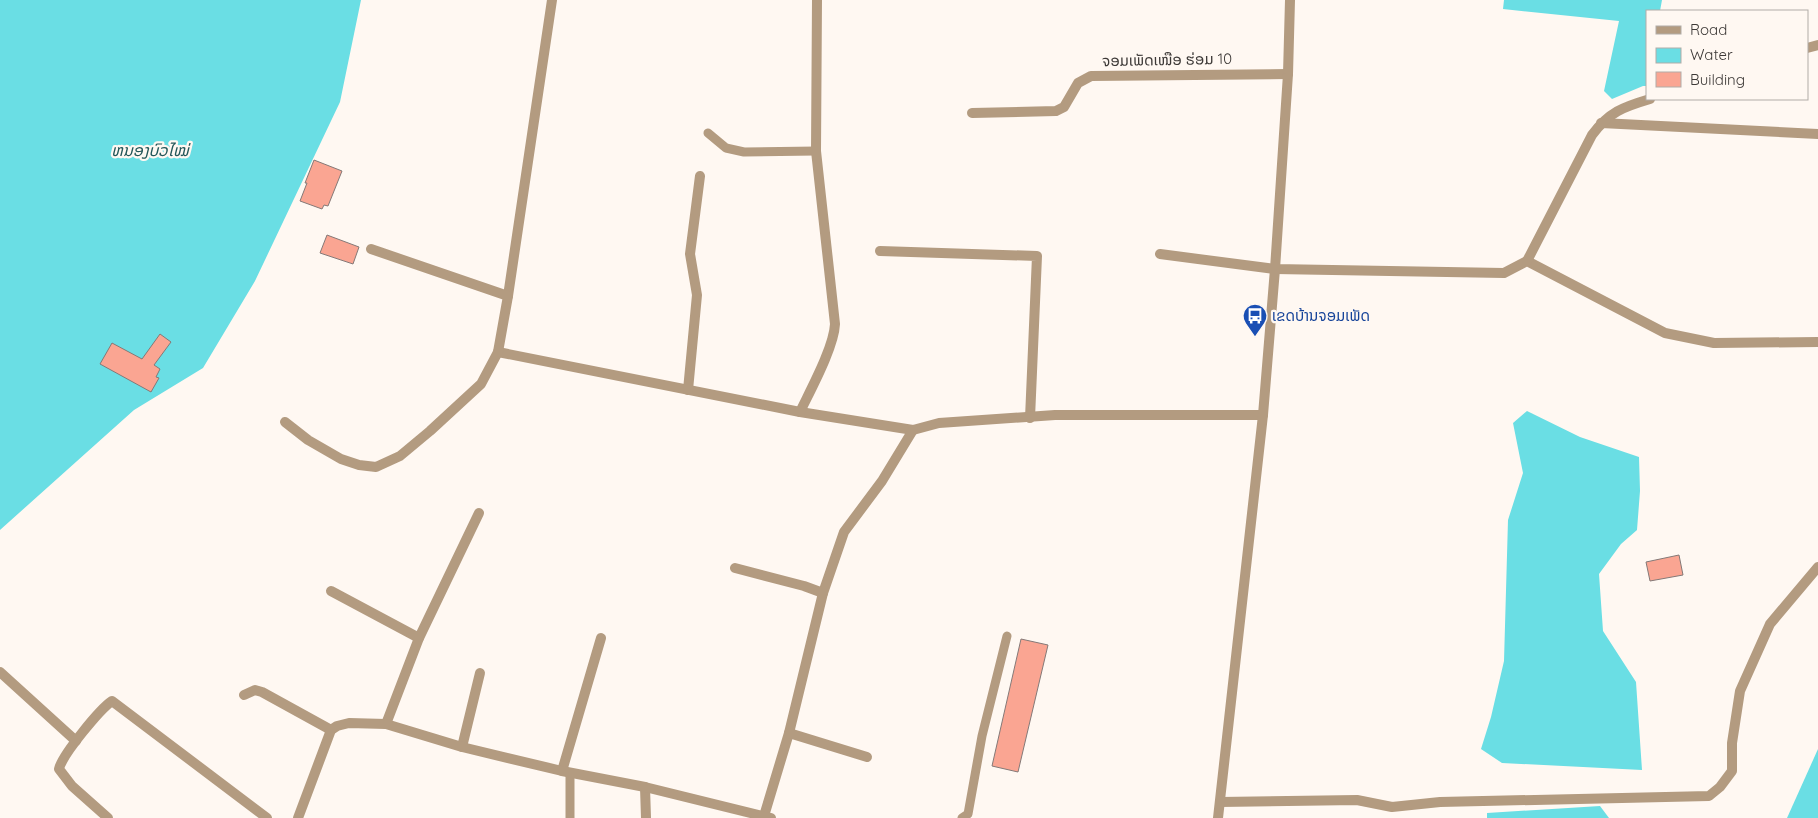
<svg xmlns="http://www.w3.org/2000/svg" width="1818" height="818" font-family="Quicksand,'Noto Sans Lao',sans-serif">
	<style>
		.water { fill: #6adee4 }
		.building { fill: #faa592; stroke: #847977 }
		.lines { fill: none; stroke-linecap: round; stroke-linejoin: round }
		.service { stroke: #b39b80; stroke-width: 9 }
		.minor { stroke: #b39b80; stroke-width: 10 }
		.labels { text-anchor: middle; stroke-width: 4.5; stroke-linejoin: round; paint-order: stroke }
		.street-label { font-size: 15px; fill: #3d3937; stroke: #fff8f2 }
		.transit-label { font-size: 15px; fill: #164399; stroke: #fff8f2; text-anchor: start }
		.water-label { font-size: 16px; font-style: italic; fill: #235659; stroke: #fff8f2 }
	</style>
	<rect width="100%" height="100%" fill="#fff8f2"/>
	<!-- water -->
	<g class="water">
		<polygon points="0,0 361,0 340,102 255,281 203,368 134,410 0,530"/>
		<polygon points="1504,0 1662,0 1660,11 1647,11 1647,86 1643,86 1612,99 1604,91 1619,21 1503,9"/>
		<polygon points="1527,411 1580,437 1639,457 1640,491 1637,530 1621,544 1599,574 1603,631 1636,682 1642,770 1502,763 1481,749 1491,717 1504,661 1508,520 1523,473 1513,423"/>
		<polygon points="1818,749 1818,818 1787,818"/>
		<polygon points="1600,806 1609,818 1487,818 1487,813"/>
	</g>
	<!-- building -->
	<g class="building">
		<polygon points="314,160 342,171 328,206 324,205 322,209 300,201 307,183 305,183"/>
		<polygon points="327,235 359,247 353,264 320,253"/>
		<polygon points="160,334 171,342 154,365 160,369 156,377 159,378 151,392 100,364 112,343 142,359"/>
		<polygon points="1679,555 1683,575 1650,581 1646,562"/>
		<polygon points="1021,639 1048,645 1018,772 992,766"/>
	</g>
	<g class="lines">
		<!-- service -->
		<g class="service">
			<polyline points="708,133 726,148 744,152 816,151"/>
			<polyline points="570,818 570,773"/>
			<polyline points="962,818 968,814 982,736 1007,636"/>
		</g>
		<!-- minor -->
		<g class="minor">
			<polyline points="1807,48 1818,45"/>
			<polyline points="972,113 1056,111 1064,107 1078,83 1091,76 1288,74"/>
			<polyline points="1601,123 1818,134"/>
			<polyline points="880,251 1037,256 1030,418"/>
			<polyline points="1160,254 1275,269 1504,273 1527,261 1665,333 1714,343 1818,342"/>
			<path d="M1527 261 1592 135C1609 112 1623 107 1650 99"/>
			<polyline points="508,296 552,0"/>
			<polyline points="498,352 800,412 913,430 939,423 1055,415 1263,415"/>
			<polyline points="688,390 697,295 690,254 700,176"/>
			<path d="M800 412C811 389 834 347 835 324L816 151 817 0"/>
			<polyline points="285,422 308,440 341,459 359,465 376,467 400,456 430,431 481,384 498,352 508,296 371,249"/>
			<polyline points="735,568 804,586 823,593 789,733 764,816"/>
			<polyline points="331,591 419,638"/>
			<polyline points="823,593 844,532 882,481 913,430"/>
			<polyline points="0,672 76,741"/>
			<polyline points="244,695 255,690 262,692 331,730"/>
			<polyline points="386,724 419,638 479,513"/>
			<polyline points="789,733 867,757"/>
			<polyline points="462,747 480,673"/>
			<polyline points="562,771 601,638"/>
			<polyline points="645,787 646,818"/>
			<polyline points="1220,802 1357,800 1392,807 1440,802 1709,796 1720,787 1732,771 1732,743 1740,691 1770,624 1818,567"/>
			<path d="M108 818 72 786 59 769C62 755 100 709 112 701L267 818"/>
			<polyline points="298,818 331,730 337,726 349,723 386,724 462,747 562,771 645,787 771,818"/>
			<polyline points="1218,818 1263,415 1275,269 1288,74 1290,0"/>
		</g>
	</g>
	<!-- icons -->
	<defs>
		<symbol id="bus-pin" viewBox="-11 -11 22 30"><path d="M0 17L-7.5 6A9.5 9.5 0 1 1 7.5 6Z" fill="#1a4fb4" stroke="#fff8f2"/><path d="M-5-6H5V4H4V6H2V4H-2V6H-4V4H-5ZM-3.5-4V0h7V-4ZM-3.5 1.2v1.5H-2V1.2ZM2 1.2v1.5H3.5V1.2Z" fill="#fff"/></symbol>
	</defs>
	<g fill-rule="evenodd">
		<use href="#bus-pin" x="1241" y="302" width="28" height="38"/>
	</g>
	<g class="labels">
		<!-- street labels -->
		<g class="street-label">
			<text transform="translate(1167 60) rotate(-1)" y="5">ຈອມເພັດເໜືອ ຮ່ອມ 10</text>
		</g>
		<!-- transit labels -->
		<g class="transit-label">
			<text x="1272" y="321">ເຂດບ້ານຈອມເພັດ</text>
		</g>
		<!-- water labels -->
		<g class="water-label">
			<text x="150" y="156">ຫນອງບົວໄໝ່</text>
		</g>
	</g>
	<!-- legend -->
	<rect x="1646" y="10" width="162" height="90" fill="#fff8f2" stroke="#b1aca7"/>
	<rect x="1656" y="26" width="25" height="8" fill="#b39b80" stroke="#b1aca7"/>
	<text x="1690" y="35" font-size="15" fill="#3d3937">Road</text>
	<rect x="1656" y="48" width="25" height="15" fill="#6adee4" stroke="#b1aca7"/>
	<text x="1690" y="60" font-size="15" fill="#3d3937">Water</text>
	<rect x="1656" y="72" width="25" height="15" fill="#faa592" stroke="#b1aca7"/>
	<text x="1690" y="85" font-size="15" fill="#3d3937">Building</text>
</svg>
